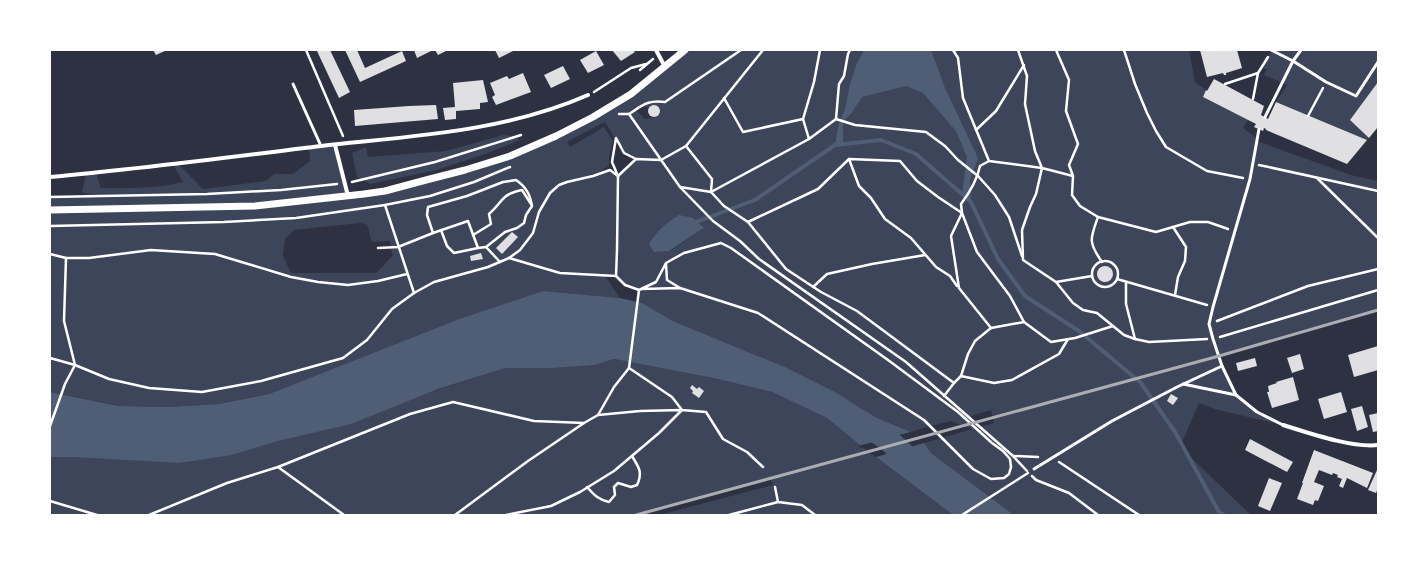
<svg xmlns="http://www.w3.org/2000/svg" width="1428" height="565" font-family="'Fira Sans Condensed',sans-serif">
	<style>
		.green { fill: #3c4559; fill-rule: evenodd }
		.water { fill: #4f5d75 }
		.pier { fill: #2d3142 }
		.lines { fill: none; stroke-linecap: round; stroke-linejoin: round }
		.stream { stroke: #4f5d75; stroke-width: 4 }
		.river { stroke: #4f5d75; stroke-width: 23 }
		.building { fill: #e0e0e3 }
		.path { stroke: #fff; stroke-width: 2.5 }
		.service { stroke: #fff; stroke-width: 3 }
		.minor { stroke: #fff; stroke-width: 4 }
		.tertiary { stroke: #fff; stroke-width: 7 }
		.rail { stroke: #abadb3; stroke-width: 3 }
	</style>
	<rect width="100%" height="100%" fill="#2d3142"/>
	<!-- green -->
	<g class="green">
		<path d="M685 50H1189L1195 82 1206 90 1203 97 1248 120 1243 128 1257 138V141L1351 175 1378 181V310L1219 356 1236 395 1257 412 1283 425 1218 410 1199 403 1180 447 1251 515H1014L931 453 924 443 972 429 951 421 930 426 911 432 872 416 839 394 785 367 673 321 639 302 637 299 638 290 625 285 616 276H605L620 298 543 291 459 319 269 394 219 404 169 407 118 406 50 392V197L91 195 82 192 86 174 96 173 101 188C129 188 156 189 183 182L172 163H177L203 189 266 181 274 174H293L310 161 309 148 335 145 348 196 465 170 556 136 631 94ZM641 106 649 108 652 106H656L659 108 660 113 656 117 645 119 636 110ZM605 122 624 153 636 159 619 176 610 170 584 177 599 172 609 166V157L613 141 604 127 570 147 567 142ZM693 218 703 229 670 251ZM361 223 367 225 372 242 389 241 392 247H390L393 255 376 273H291L283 256 285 239 294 230ZM991 410 994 423 979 427 968 417Z"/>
		<polygon points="1271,50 1378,50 1378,82 1351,120 1369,138 1367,140 1276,102 1287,85 1264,75 1267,69 1261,68 1272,51"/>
		<polygon points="503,135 513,136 520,140 488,153 437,170 370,184 357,177 352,153 366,147 368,157 446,151"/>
		<path d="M614 359 713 378 772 392 827 418 861 446 953 515H659L773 485 770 478 636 515H50V457L232 455 506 368C543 368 578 369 614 359Z"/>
	</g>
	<!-- water -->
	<g class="water">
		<polygon points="864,50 931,50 945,88 978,158 970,180 971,202 962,195 967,157 956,131 923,93 906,86 862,97 851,114 843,121 843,144 835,145 839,123 845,109 850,84 857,63"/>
		<path d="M679 215 693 218 704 228 669 251 654 252 649 244C657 231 666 223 679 215Z"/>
		<polygon points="543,291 620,298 642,303 673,321 785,367 839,394 872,416 911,432 861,446 827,418 772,392 713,378 614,359 594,365 553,368 506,368 438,389 351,424 278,441 232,455 179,463 75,457 50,457 50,392 118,406 169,407 219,404 269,394 459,319"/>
		<polygon points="924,443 931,453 1014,515 953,515 876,457"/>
	</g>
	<!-- pier -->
	<g class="pier">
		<polygon points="911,432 913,432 911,434 861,448 858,446"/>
		<polygon points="924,441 926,442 874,457 875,455"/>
	</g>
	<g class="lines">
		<!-- stream -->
		<polyline class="stream" points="696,222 755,200 835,145 881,140 916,154 971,202 998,259 1025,296 1079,331 1141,383 1175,432 1219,512 1224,515"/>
		<!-- river -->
		<polyline class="river" points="860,421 886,438 923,471"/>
	</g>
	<!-- building -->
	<g class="building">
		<polygon points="153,50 167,50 156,55"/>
		<polygon points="320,50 330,50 350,92 339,98 317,51"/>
		<polygon points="345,50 357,50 365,68 402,51 406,61 360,82"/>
		<polygon points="414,50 433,50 417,58"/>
		<polygon points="435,50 448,50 438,55"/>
		<polygon points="495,50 515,50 499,58"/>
		<polygon points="612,50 633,50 635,52 621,61"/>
		<polygon points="1200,50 1237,50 1242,68 1226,73 1226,75 1224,75 1223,73 1207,77"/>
		<polygon points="596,51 604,65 588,73 580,60"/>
		<polygon points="563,66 570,79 551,88 544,75"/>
		<polygon points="523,73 531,92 496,105 492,97 495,95 490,83 507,76 509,79"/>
		<polygon points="1214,79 1264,106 1261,115 1268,119 1276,102 1367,140 1347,164 1266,130 1266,129 1264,128 1263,131 1254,127 1256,124 1203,97 1206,90 1207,91"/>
		<polygon points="483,80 488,102 480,103 480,109 456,111 456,119 445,120 443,108 455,107 453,83"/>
		<polygon points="1378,82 1378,127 1369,138 1350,120"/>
		<polygon points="436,105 438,119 355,126 354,110 409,106"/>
		<circle cx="654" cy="111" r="6"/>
		<polygon points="512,232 518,237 502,254 496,248"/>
		<polygon points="481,253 483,259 471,261 470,256"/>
		<circle cx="1105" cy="274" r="8"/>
		<polygon points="1378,346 1378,370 1354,377 1348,355"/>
		<polygon points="1300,354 1304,369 1292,373 1287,358"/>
		<polygon points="1255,358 1257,366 1238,371 1236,363"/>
		<polygon points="1293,377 1299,400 1272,408 1267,392 1269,392 1268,386 1277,383 1276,382"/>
		<polygon points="692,385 697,389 699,387 704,391 699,398 692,393 693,391 690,388"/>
		<polygon points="1341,392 1347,412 1324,419 1318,399"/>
		<polygon points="1171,394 1178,398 1173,405 1167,401"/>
		<polygon points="1362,406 1368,427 1357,431 1351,409"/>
		<polygon points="1378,413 1378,431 1373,432 1369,415"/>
		<polygon points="1250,439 1293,462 1287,472 1245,450"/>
		<polygon points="1314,450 1373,473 1367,488 1347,478 1343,488 1339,486 1342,479 1337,477 1338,475 1333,473 1332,475 1319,470 1314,482 1324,486 1318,501 1315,500 1313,505 1297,499 1303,483 1302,483"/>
		<polygon points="1377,470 1378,470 1378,488 1376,493 1368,490"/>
		<polygon points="1269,478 1282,483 1270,511 1258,506"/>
	</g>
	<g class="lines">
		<!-- path -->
		<g class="path">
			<polyline points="306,50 343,136"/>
			<path d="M741 50 665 102C647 100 643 105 629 114L680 187 713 221 740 241 759 259 906 362 1013 456 1027 471"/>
			<polyline points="953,50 958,58 963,98 989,161 1042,168 1073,176"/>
			<polyline points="1018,50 1027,76 1025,104 1035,151 1042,168 1036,194 1030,207 1022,230 1023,260 1056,282 1092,276"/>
			<polyline points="1056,50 1069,80 1066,111 1078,144 1069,165 1073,176 1072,195 1080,206 1098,217 1156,232 1190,222 1208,222 1228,229"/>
			<polyline points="1124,50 1135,84 1147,113 1156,131 1166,147 1207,171 1243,178"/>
			<polyline points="640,70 653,59"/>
			<polyline points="1225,84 1258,73 1268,57"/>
			<polyline points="594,92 631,68 646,64"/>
			<polyline points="724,98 743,132 803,119"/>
			<polyline points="1253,99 1258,73"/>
			<polyline points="619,114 629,114"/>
			<polyline points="1308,116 1323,88"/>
			<polyline points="836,119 855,125 926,132 945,146 958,160 978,176 995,195 1009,217 1022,256"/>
			<polyline points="976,130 996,111 1024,65"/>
			<polyline points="809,139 803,119 814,82 820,50"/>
			<polyline points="686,146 712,179 711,192 724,206 748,222 786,269 821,292 857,311 954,383 944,396"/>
			<polyline points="636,159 624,153 616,138 612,162 618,176 617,250 616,276 625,285 639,290 656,282 666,263 684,253 721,243 731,248 888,360 958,412 992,443 1003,451 1010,459 1011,467 1009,474 1004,478 991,479 973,469 924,420 758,313 680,288 641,289"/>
			<polyline points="849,159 859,186 871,198 885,219 911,238 936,267 950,276 957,286"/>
			<path d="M989 161 980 166C977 181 970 192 961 204L962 213 977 252 1010 296 1024 322 1051 342 1075 338 1113 326"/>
			<polyline points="1259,165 1378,191"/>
			<polyline points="618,176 636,159 661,160 686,146 763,50"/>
			<polyline points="1317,178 1378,238"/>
			<polyline points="352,182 435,162 521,135"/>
			<polyline points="680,187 711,192 809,139 836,119 839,84 844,76 848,54 850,50"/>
			<polyline points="50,197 207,194 281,190 337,184"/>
			<polyline points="385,205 414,293"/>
			<path d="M1098 217C1090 239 1088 242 1102 262"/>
			<polyline points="748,222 818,189 849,159 900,161 917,181 938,197 962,213 951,236 959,288 991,328 975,341 968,354 961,376"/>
			<polyline points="50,226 224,222 296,218 385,205 430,196 474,182 510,167"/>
			<polyline points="1173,227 1186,247 1185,261 1178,277 1175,295"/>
			<polyline points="441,230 447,246 454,253 478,248"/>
			<path d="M473 235 491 224 489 214C503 202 501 194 522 190L531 204"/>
			<path d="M486 247 478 248 468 221 433 233 427 215 428 207 467 196 503 182 516 180C526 187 530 194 532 206L526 215 524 223 517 228 505 232 486 247 500 262"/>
			<polyline points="378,248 398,247 433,233"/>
			<polyline points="50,254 66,258 89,258 151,250 215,254 291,277 318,282 348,285 378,281 407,274"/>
			<polyline points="509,258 560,273 616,276"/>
			<circle cx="1105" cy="274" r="13"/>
			<polyline points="666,264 667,280 680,288"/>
			<polyline points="1117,279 1207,305"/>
			<polyline points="1056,282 1073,303 1083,310 1097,313 1124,335 1135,339 1149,342 1207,339"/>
			<polyline points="1126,283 1126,304 1135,339"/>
			<polyline points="813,287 827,274 872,264 925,255"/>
			<polyline points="1217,321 1308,286 1378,269"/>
			<polyline points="991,328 1024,322"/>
			<polyline points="1220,337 1378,290"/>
			<polyline points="50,358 75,365 109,379 149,388 202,392 261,381 343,358 367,340 392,309 414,293 434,282 488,267 509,258 520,250 533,233 539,212 550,193 559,185 567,182 593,176 610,170 618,176"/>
			<polyline points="629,368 672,397 682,410 706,412 723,439 747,452 763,467"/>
			<polyline points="954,383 961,376 994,383 1012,380 1059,354 1068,339"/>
			<polyline points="50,426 65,384 75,365 64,321 66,258"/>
			<polyline points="1013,456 1038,457"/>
			<polyline points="1059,462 1139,515"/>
			<polyline points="278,467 344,515"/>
			<polyline points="1032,476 1036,480 1069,493 1098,515"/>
			<path d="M587 487C594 495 599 500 609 502L615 495 614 487 618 483 631 487 637 485C643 472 639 468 632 456"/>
			<polyline points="775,487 778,502 802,505 815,515"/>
			<polyline points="50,501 97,515"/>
			<polyline points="149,515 227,483 278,467 410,414 453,402 534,421 584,423"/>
			<polyline points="455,515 528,461 584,423 598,415 614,387 629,368 639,290"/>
			<polyline points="506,515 551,506 580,492 614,471 659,433 682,410 640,411 598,415"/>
			<polyline points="729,515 778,502"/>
			<polyline points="962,515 1028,473"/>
		</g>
		<!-- service -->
		<g class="service">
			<polyline points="1271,50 1293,61 1326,82 1356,96 1378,62"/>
			<polyline points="293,84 321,146"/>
			<polyline points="1265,117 1293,61 1301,50"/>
			<polyline points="1259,129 1250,179 1213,307 1209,324 1213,339 1222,366 1236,395 1257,412 1283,425"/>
			<polyline points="1183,384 1236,395"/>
			<polyline points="1034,469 1112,421 1177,387 1222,366"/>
		</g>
		<!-- minor -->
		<g class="minor">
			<polyline points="656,50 665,67"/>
			<polyline points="335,145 348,196"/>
			<path d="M50 177C140 169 231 157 321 146 411 136 504 132 588 95"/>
			<path d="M1283 425C1309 433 1352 448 1378 445"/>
		</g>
		<!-- tertiary -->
		<polyline class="tertiary" points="50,210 255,206 364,194 385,191 426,180 465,170 510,156 556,136 593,117 631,94 685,50"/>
		<!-- rail -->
		<polyline class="rail" points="636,515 1219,356 1378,310"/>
	</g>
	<!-- border -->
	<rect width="1428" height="565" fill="none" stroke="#ffffff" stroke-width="102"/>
</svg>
